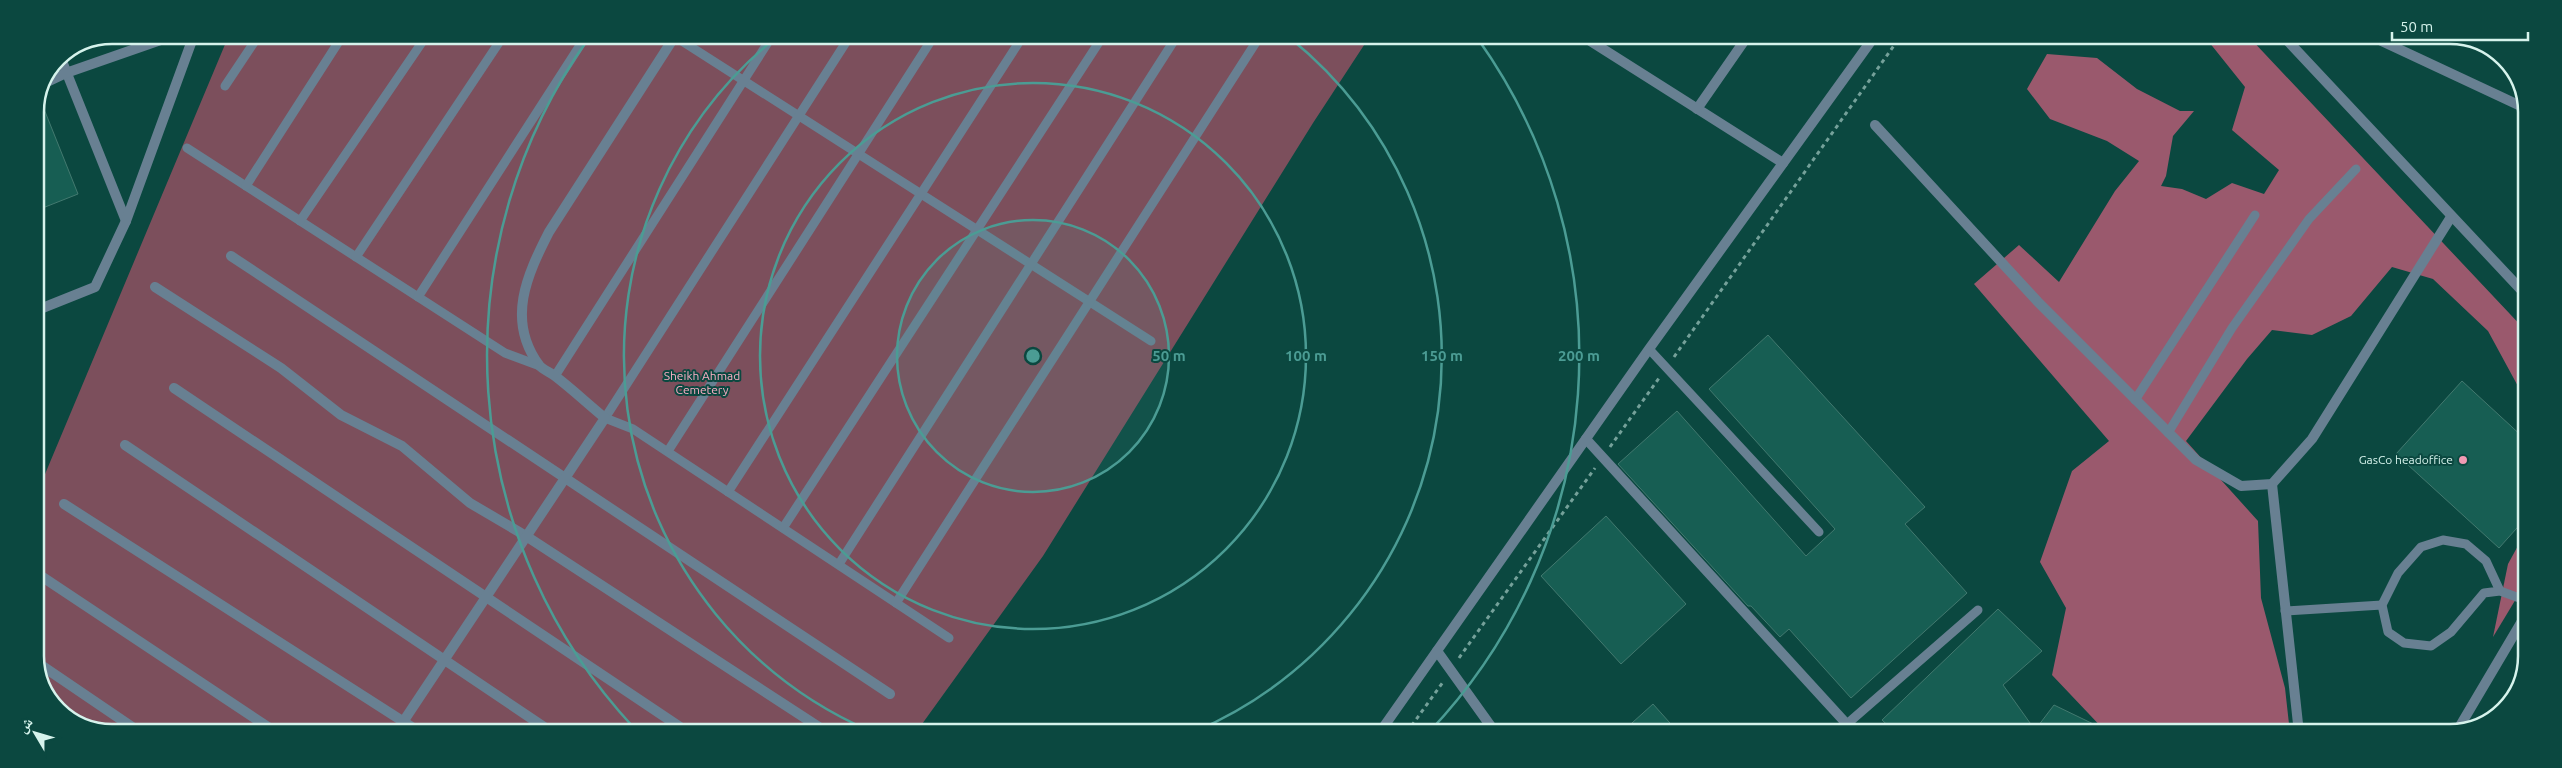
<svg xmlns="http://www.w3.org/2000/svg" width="2562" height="768" font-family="Ubuntu,'Noto Naskh Arabic',sans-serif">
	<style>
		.green { fill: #7c4f5c }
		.forest { fill: #9a596d }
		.building { fill: #175e53; stroke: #42796f }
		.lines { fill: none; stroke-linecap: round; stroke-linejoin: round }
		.path { stroke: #75a19a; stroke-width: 3; stroke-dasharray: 4 4; stroke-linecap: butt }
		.service { stroke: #688092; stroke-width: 9 }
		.pedestrian { stroke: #688092; stroke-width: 10 }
		.minor { stroke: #688092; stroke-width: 10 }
		.tertiary { stroke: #688092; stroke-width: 10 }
		.ring { fill: none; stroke: #4b9c94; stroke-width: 2.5 }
		.poi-dot { fill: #f19ab3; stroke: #0b4840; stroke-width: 2 }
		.labels { text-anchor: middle; stroke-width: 4; stroke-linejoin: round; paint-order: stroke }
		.park-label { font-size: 12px; fill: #fcafc5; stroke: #0b4840 }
		.poi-label { font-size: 12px; fill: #d6f3ec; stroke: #0b4840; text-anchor: end }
		.rim { fill: none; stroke: #d6f3ec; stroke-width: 2.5 }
		.centre { fill: #4b9c94; stroke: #0b4840; stroke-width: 2.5 }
		.ring-label { font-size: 15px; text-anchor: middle; font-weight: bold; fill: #4b9c94; stroke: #0b4840; stroke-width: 4; stroke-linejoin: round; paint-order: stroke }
	</style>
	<rect width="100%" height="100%" fill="#0b4840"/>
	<!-- green -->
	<polygon class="green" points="229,35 1370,36 1313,123 1043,556 917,731 92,730 54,707 35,662 35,498"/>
	<!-- forest -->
	<g class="forest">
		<polygon points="2205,37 2249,37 2526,331 2526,401 2488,331 2433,279 2392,267 2351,316 2312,335 2272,330 2247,359 2186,441 2258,521 2261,598 2285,688 2290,733 2107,733 2052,675 2066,608 2040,562 2072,471 2109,441 1974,284 2019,245 2059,282 2115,191 2139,161 2107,141 2050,119 2027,89 2047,54 2097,58 2137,89 2180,111 2194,111 2173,136 2166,176 2161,186 2182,189 2206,199 2232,183 2264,194 2279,170 2232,130 2245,87"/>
		<polygon points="2525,533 2525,584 2493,637 2508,564"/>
	</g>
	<!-- building -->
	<g class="building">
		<polygon points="40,99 78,194 35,211 35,112"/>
		<polygon points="1768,335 1925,507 1905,524 1967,593 1851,698 1789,629 1780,637 1751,606 1748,606 1618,464 1677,411 1806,556 1835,529 1709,389"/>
		<polygon points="2462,381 2525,439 2525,519 2499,548 2396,454"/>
		<polygon points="1606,516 1686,604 1621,664 1541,576"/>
		<polygon points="1998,609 2042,651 2003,685 2035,730 2054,705 2112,733 1895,732 1882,720"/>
		<polygon points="1653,704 1678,732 1622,732"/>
	</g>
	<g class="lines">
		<!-- path -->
		<g class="path">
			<polyline points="1674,357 1900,37"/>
			<polyline points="1610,447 1659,378"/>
			<polyline points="1459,658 1595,468"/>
			<polyline points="1407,732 1443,682"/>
		</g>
		<!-- service -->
		<g class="service">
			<polyline points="674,36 1151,341"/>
			<polyline points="850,36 605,418 633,429 949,638"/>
			<polyline points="1324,36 1331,40"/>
			<polyline points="225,86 259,35"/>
			<polyline points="187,148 505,353 540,366"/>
			<polyline points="246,186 343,35"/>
			<polyline points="300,221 427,35"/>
			<polyline points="356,257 504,35"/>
			<polyline points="418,297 586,36"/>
			<polyline points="1649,349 1819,532"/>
			<polyline points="555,376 772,36"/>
			<polyline points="2135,400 2255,215"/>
			<polyline points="2168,433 2232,328 2309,219 2356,169"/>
			<polyline points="668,451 934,36"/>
			<polyline points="728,492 1023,36"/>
			<polyline points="783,528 1103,36"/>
			<polyline points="839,564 1177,36"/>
			<polyline points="2500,591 2486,561 2466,544 2443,540 2421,547 2398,573 2382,605 2388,632 2404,643 2431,646 2451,632 2484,593 2500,591 2525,600"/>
			<polyline points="896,603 1260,36"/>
			<polyline points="2285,611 2382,605"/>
			<polyline points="1847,724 1978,610"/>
		</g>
		<!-- pedestrian -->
		<g class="pedestrian">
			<polyline points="231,256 890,694"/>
			<polyline points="155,287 281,368 341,415 402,446 470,503 526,536 825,731"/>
			<polyline points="174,388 686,731"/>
			<polyline points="125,445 550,731"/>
			<polyline points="64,504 418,731"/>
			<polyline points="35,572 274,731"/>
			<polyline points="35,661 138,731"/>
		</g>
		<!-- minor -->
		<g class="minor">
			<polyline points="1584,37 1783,163"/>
			<polyline points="2284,37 2526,295"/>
			<polyline points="2373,37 2527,109"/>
			<polyline points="60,56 126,221"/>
			<polyline points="1697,109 1747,37"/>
			<polyline points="1875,125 2038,302 2196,460 2241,486 2272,484 2312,439 2451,217"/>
			<polyline points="35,311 95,287 126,221 194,35"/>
			<polyline points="1586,439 1854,732"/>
			<polyline points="2272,484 2299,733"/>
			<polyline points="1437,651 1495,732"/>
			<path d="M397 731 605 418C588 404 572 389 555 376 550 372 543 370 539 365 506 320 527 275 549 232L675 36"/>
		</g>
		<!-- tertiary -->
		<g class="tertiary">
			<polyline points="47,82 66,73 175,35"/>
			<polyline points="2457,731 2525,616"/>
			<polyline points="1380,732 1649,349 1874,37"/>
		</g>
	</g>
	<!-- distance rings -->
	<circle cx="1033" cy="356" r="136" fill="#4b9c94" fill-opacity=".12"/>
	<g class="ring">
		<circle cx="1033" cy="356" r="136"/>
		<circle cx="1033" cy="356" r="273"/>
		<path d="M870 731A409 409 0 0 1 778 36M1290 38A409 409 0 0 1 1196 731"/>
		<path d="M634 728A546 546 0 0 1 588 39M1478 39A546 546 0 0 1 1429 732"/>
	</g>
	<!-- markers -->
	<circle class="poi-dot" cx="2463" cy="460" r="5"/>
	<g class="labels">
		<!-- park labels -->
		<g class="park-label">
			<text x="702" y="380">Sheikh Ahmad<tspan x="702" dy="14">Cemetery</tspan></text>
		</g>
		<!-- poi labels -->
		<g class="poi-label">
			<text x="2453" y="464">GasCo headoffice</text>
		</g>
	</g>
	<!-- crop -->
	<path d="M0 0H2562V768H0ZM112 44H2450A68 68 0 0 1 2518 112V656A68 68 0 0 1 2450 724H112A68 68 0 0 1 44 656V112A68 68 0 0 1 112 44Z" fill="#0b4840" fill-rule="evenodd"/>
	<path class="rim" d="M112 44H2450A68 68 0 0 1 2518 112V656A68 68 0 0 1 2450 724H112A68 68 0 0 1 44 656V112A68 68 0 0 1 112 44Z"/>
	<circle cx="1033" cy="356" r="8" class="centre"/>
	<g class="ring-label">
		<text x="1169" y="361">50 m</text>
		<text x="1306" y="361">100 m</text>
		<text x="1442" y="361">150 m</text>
		<text x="1579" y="361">200 m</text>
	</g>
	<!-- north arrow -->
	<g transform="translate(35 733) rotate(308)" stroke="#0b4840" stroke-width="4" paint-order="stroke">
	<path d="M0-4L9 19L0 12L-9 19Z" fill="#d6f3ec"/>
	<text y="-8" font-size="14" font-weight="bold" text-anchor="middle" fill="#d6f3ec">ش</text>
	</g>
	<!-- scale -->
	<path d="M2392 32v8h136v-8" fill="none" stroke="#d6f3ec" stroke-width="2.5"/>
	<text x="2400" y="32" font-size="15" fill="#d6f3ec" stroke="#0b4840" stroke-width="4" paint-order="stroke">50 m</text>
</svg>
